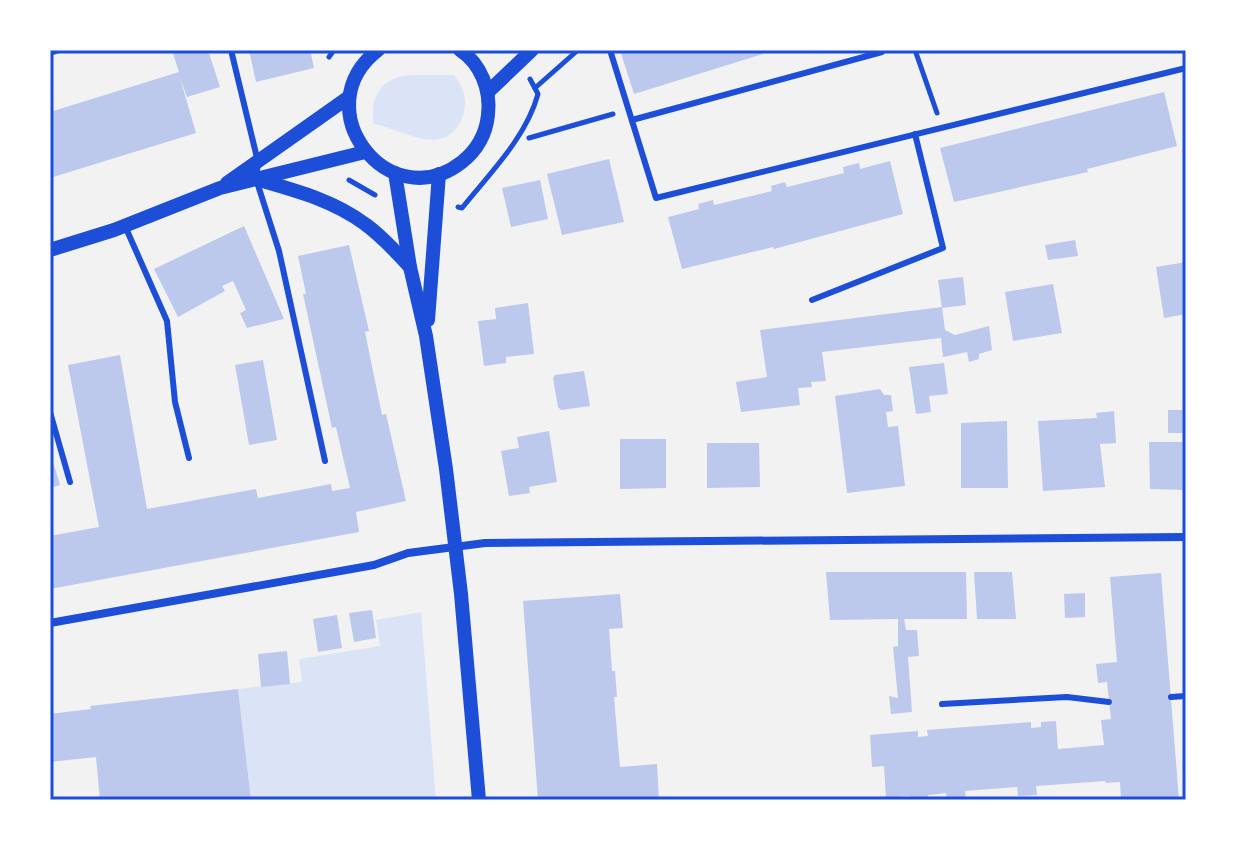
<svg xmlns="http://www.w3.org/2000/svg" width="1236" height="850" font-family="Quicksand,sans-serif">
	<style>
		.green { fill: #dbe4f7 }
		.building { fill: #bdc9ec }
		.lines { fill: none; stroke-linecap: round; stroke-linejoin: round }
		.path { stroke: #1d4ed8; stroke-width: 5 }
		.service { stroke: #1d4ed8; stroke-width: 6 }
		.minor { stroke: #1d4ed8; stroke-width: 8 }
		.tertiary { stroke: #1d4ed8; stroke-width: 14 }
		.neatline { fill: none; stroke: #1d4ed8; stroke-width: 3 }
	</style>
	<rect width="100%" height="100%" fill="#f2f2f2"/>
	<!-- green -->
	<g class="green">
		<path d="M409 75H454C464 88 468 101 463 116 446 161 403 129 374 124 369 97 381 78 409 75Z"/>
		<polygon points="421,612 436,800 251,800 238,689 302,682 299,659 380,646 376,620"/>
	</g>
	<!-- building -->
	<g class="building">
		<polygon points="172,50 208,50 220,87 187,97 180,78 196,133 50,178 50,112 179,72"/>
		<polygon points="249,50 310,50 314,68 256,82"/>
		<polygon points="620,50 762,50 763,54 634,94"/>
		<polygon points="1164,92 1177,146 1087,169 1088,172 954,202 940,148"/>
		<polygon points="609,159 624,222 562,235 547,174"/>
		<polygon points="890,161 903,214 774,249 773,247 682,269 668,217 699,209 698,204 713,200 714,205 772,191 771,186 785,182 787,187 844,173 843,167 859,163 860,169"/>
		<polygon points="540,180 548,219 511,227 502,188"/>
		<polygon points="244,226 284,319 247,328 240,313 246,310 233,281 222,286 225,291 178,317 154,269"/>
		<polygon points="1075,240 1078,256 1048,260 1045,245"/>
		<polygon points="349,245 369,331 365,332 382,415 386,414 406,501 356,512 359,532 50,589 50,536 99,527 68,365 120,355 147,509 256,489 258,498 331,484 332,491 350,488 336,427 332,428 303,294 306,294 298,256"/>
		<polygon points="1186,262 1186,314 1164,318 1156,267"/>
		<polygon points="963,277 966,305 942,308 938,280"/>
		<polygon points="1053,284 1062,333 1013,341 1005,292"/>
		<polygon points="528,303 534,354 506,357 506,363 484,366 478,321 496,319 495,308"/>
		<polygon points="942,307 945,330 955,335 989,326 992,350 979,354 979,359 969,362 967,352 943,357 941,338 822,352 826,381 811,382 812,387 798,388 800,405 741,412 736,382 767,377 760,330"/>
		<polygon points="263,360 277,440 249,445 235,365"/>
		<polygon points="944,363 948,394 929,396 931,412 916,414 909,367"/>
		<polygon points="584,371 590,406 561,410 558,407 553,378 555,375"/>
		<polygon points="880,389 884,395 891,395 893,411 886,412 888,427 898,426 905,486 847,493 835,396"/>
		<rect x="1168" y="410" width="18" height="23"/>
		<polygon points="1114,411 1116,443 1100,444 1105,487 1043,491 1038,421 1097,418 1096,413"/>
		<polygon points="1007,421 1008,488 961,488 961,423"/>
		<polygon points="549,431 557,482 529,487 530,493 509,496 501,451 519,448 517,437"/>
		<polygon points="620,439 666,439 666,488 620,489"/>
		<polygon points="1149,442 1186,442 1186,490 1150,489"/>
		<polygon points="707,443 759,443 760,487 707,488"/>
		<polygon points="50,452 60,485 50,488"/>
		<polygon points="826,572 966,572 967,619 904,619 906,630 917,630 919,656 908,657 912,712 891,714 889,696 898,698 893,647 898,646 898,619 830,620"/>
		<polygon points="974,572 1012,572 1016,619 977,619"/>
		<polygon points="1161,573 1179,800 1121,800 1120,782 1106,783 1105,781 1036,786 1037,795 1018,796 1017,787 965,791 966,800 947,800 946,793 928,795 928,800 910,800 909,796 886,798 884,766 872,767 870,735 918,731 918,737 928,736 927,730 1031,722 1031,728 1041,727 1041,722 1056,721 1058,749 1104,745 1101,720 1111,719 1107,682 1098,683 1096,664 1117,662 1110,577"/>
		<polygon points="1085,593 1085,617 1065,618 1064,594"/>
		<polygon points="620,594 623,628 609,629 612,671 615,671 617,697 614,697 620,767 657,764 659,800 538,800 523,601"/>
		<polygon points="372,610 376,638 354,642 349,613"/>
		<polygon points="337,615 342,648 318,652 313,619"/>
		<polygon points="287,651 290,684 261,687 258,654"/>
		<polygon points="238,689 251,800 100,800 96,757 50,762 50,714 91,709 90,706"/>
	</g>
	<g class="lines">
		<!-- path -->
		<g class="path">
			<polyline points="915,50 937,113"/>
			<polyline points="329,57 334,50"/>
			<polyline points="535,88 578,50"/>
			<polyline points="529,138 613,114"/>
			<polyline points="349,180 375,195"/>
			<path d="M458 207 462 208C489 174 526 138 538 94L530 79"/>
		</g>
		<!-- service -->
		<g class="service">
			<polyline points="231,50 258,162 256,179 279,251 325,461"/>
			<polyline points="610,50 656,198 1186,68"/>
			<polyline points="50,53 59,50"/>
			<polyline points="632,120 882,52"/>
			<polyline points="125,226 167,321 175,402 189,458"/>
			<polyline points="812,300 943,248 915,134"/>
			<polyline points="50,412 70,482"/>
			<polyline points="1171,697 1186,696"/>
			<polyline points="942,704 1067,697 1109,702"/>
		</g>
		<!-- minor -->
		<polyline class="minor" points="50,623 374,565 408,553 485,543 1186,537"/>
		<!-- tertiary -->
		<g class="tertiary">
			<path d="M378 50C303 108 389 219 462 162 477 150 486 134 488 115 491 90 481 64 460 50"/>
			<polyline points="488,92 532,50"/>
			<polyline points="395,173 410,267 426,336 446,469 461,594 479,800"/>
			<path d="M256 179C294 190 333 200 365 224 382 236 396 252 410 267"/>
			<polyline points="227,183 349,97"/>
			<polyline points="50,250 114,230 220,188 365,152"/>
			<polyline points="428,320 439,174"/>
		</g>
	</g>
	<!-- border -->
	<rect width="1236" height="850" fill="none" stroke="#ffffff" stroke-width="104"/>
	<rect x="52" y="52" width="1132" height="746" class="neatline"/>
</svg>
